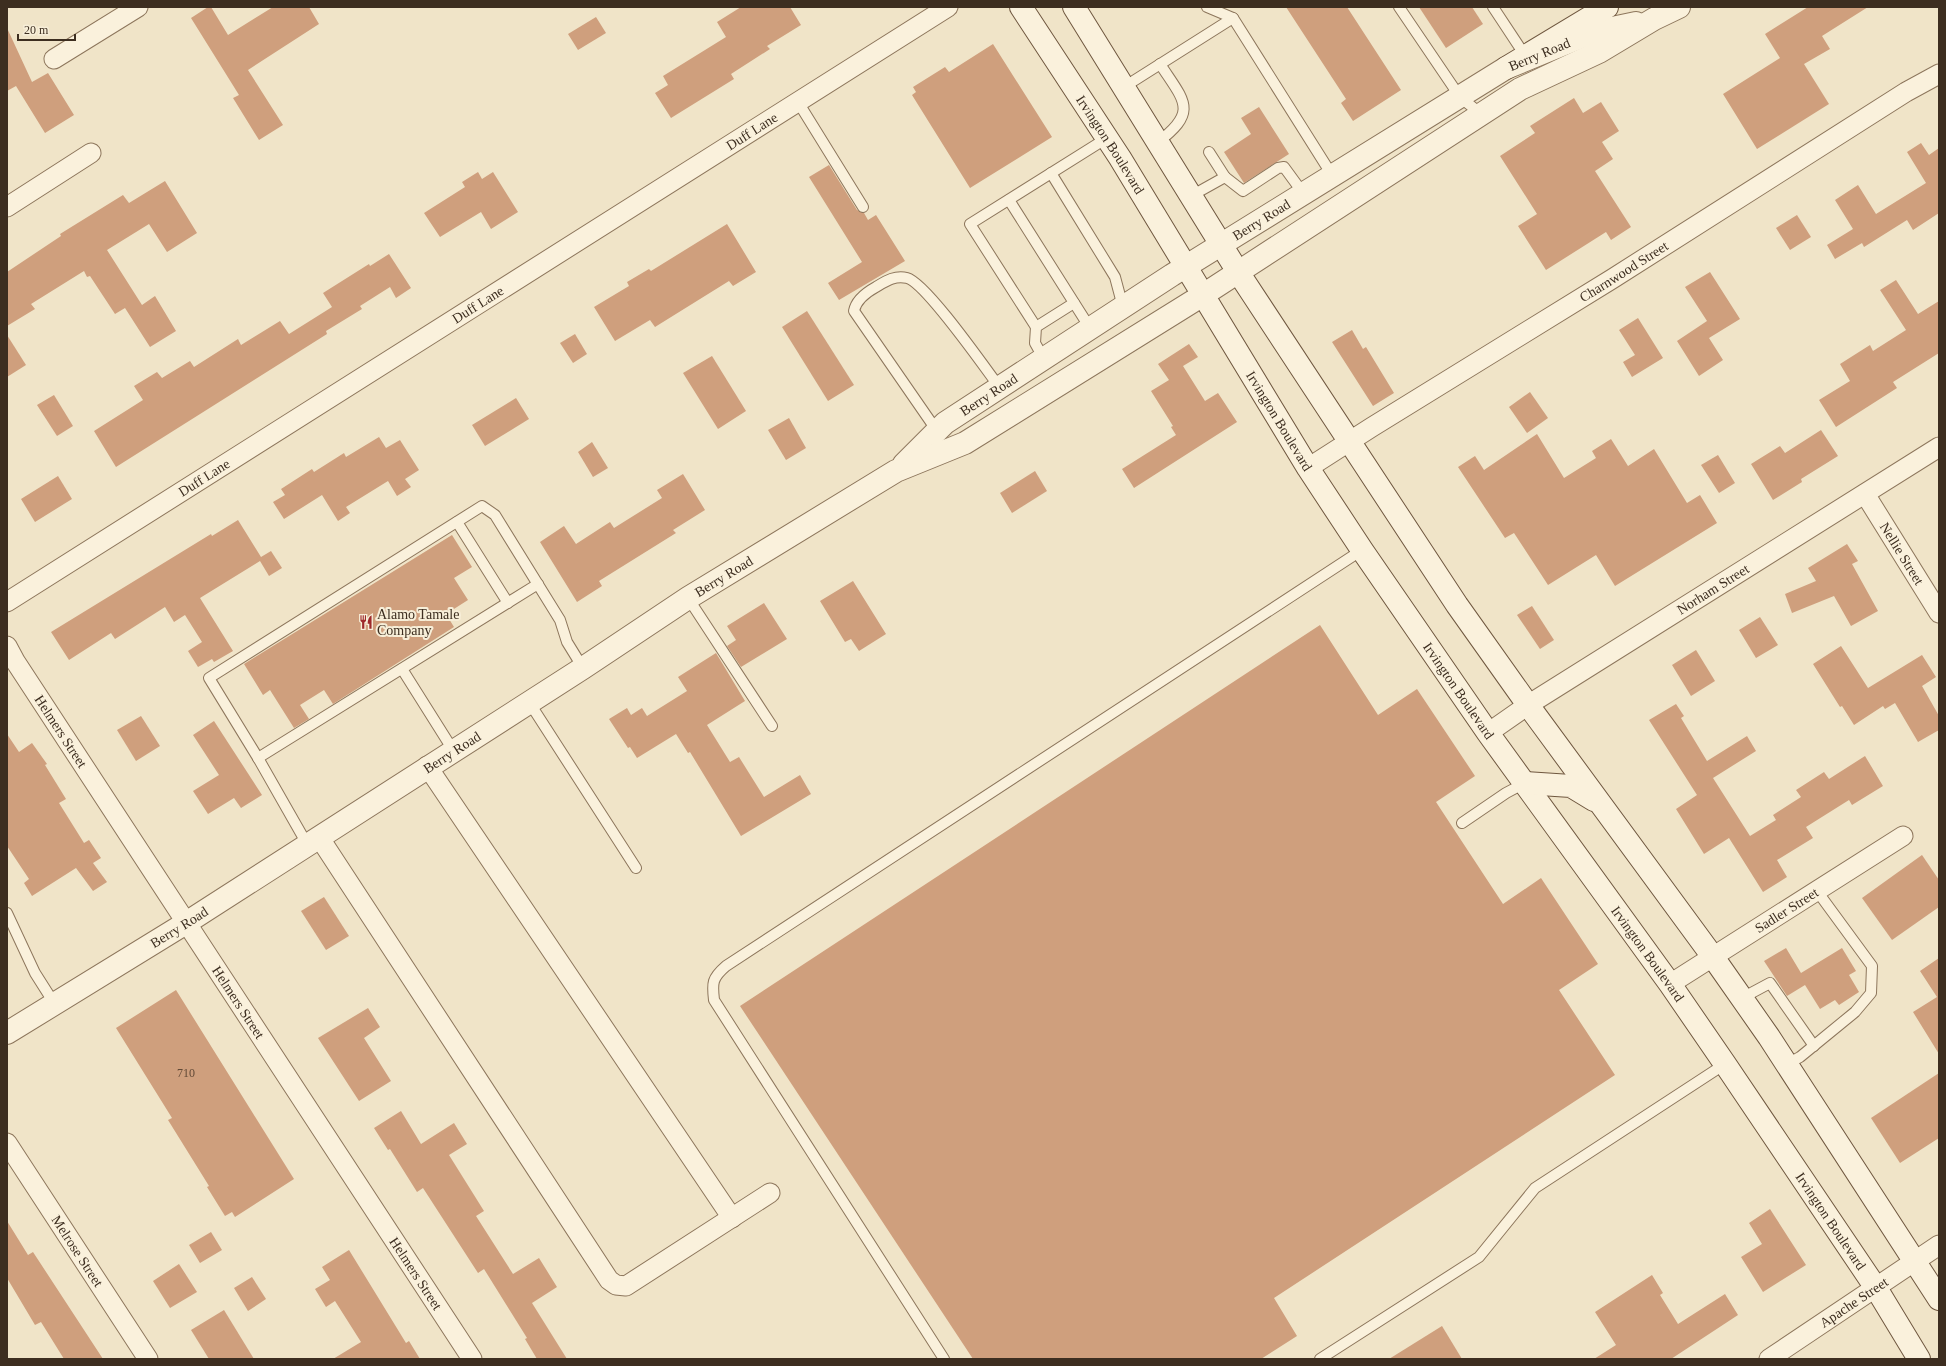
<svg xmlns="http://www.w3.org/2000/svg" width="1946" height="1366" font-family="Georgia,serif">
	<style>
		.building { fill: #cf9f7d }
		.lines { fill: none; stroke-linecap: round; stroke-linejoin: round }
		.service-casing { stroke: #8d765c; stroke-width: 12 }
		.minor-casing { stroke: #8d765c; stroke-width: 21 }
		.tertiary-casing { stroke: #8d765c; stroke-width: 24 }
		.secondary-casing { stroke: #6f573f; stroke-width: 24 }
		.service { stroke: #faf1dc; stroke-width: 10 }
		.minor { stroke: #faf1dc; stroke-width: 19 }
		.tertiary { stroke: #faf1dc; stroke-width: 22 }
		.secondary { stroke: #faf1dc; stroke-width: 22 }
		.labels { text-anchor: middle; stroke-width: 4; stroke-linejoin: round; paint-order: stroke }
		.number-label { font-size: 12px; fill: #624a37 }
		.street-label { font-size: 14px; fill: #3d2e20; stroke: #f7eed8 }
		.poi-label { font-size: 14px; fill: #3d2e20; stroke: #f7eed8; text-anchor: start }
	</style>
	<rect width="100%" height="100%" fill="#f0e4c8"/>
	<!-- building -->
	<g class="building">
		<polygon points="208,7 211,7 228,35 273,7 309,7 319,24 248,70 283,125 259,140 233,98 239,95 191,18"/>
		<polygon points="741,7 790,7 801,25 767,46 770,49 731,74 734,79 671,118 655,93 668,85 663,76 726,37 717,22"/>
		<polygon points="1286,7 1347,7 1401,90 1353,121 1341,103 1346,99"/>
		<polygon points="1419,7 1472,7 1483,24 1446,48"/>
		<polygon points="1808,7 1868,7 1822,36 1830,49 1804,64 1829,104 1757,149 1723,94 1780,58 1765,34"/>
		<polygon points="596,17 606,33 578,50 568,34"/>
		<polygon points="7,28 32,82 48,73 74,115 45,133 16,86 7,91"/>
		<polygon points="993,44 1052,137 970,188 912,95 916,92 913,87 945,67 949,72"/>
		<polygon points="1574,98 1583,113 1601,102 1619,131 1602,142 1613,159 1595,171 1631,227 1611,240 1606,232 1546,270 1518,226 1537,214 1500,156 1535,133 1530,126"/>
		<polygon points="1259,107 1289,154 1244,183 1224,152 1251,134 1241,118"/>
		<polygon points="1921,143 1929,155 1939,148 1939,213 1913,230 1907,220 1864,247 1862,243 1835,259 1827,245 1853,229 1835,200 1858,185 1876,214 1926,183 1907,152"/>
		<polygon points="829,165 857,210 864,213 868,220 876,215 905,261 839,300 828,283 862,262 809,177"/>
		<polygon points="478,172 482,179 493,172 518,212 491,229 481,212 440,237 424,213 465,187 462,182"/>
		<polygon points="165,181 197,233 167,252 149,224 107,250 142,305 155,296 176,331 150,347 125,308 115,314 90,276 87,277 84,271 31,304 35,309 7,326 7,272 61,236 60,234 123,195 129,203"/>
		<polygon points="1797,215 1811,237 1790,250 1776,228"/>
		<polygon points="727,224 756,272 733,286 729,281 655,327 650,320 615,341 594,307 629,286 627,282 649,269 651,271"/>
		<polygon points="389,254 411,288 396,298 390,287 360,306 362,309 326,331 327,334 116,467 94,431 143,400 134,386 157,372 162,378 190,361 194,367 238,339 241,345 280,321 289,334 332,307 323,293 369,264 370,266"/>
		<polygon points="1710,272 1740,319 1709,338 1723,360 1699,376 1677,341 1707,321 1685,287"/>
		<polygon points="1896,280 1918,314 1939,301 1939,353 1893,382 1897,388 1836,427 1819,400 1850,381 1840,364 1870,345 1873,351 1906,330 1880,290"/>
		<polygon points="807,311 854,385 828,401 782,327"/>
		<polygon points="1638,318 1663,358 1632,377 1623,362 1635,355 1619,330"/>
		<polygon points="1352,330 1363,349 1366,347 1394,393 1373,406 1332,342"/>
		<polygon points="575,334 587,354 573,363 560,343"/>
		<polygon points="7,335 26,365 7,377"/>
		<polygon points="1189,344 1198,357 1183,366 1205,401 1218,393 1237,422 1134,488 1122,469 1176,435 1171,427 1173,426 1151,391 1169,380 1158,364"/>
		<polygon points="712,356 746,411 718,429 683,373"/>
		<polygon points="1530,392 1548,418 1527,433 1509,407"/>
		<polygon points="54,395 73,426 57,436 37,405"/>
		<polygon points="516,398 529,419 485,446 472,425"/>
		<polygon points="789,418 806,448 786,460 768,430"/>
		<polygon points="1821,430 1838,456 1801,479 1802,482 1773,500 1751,464 1780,446 1785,453"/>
		<polygon points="1537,434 1564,478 1596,458 1592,451 1611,439 1628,466 1654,449 1687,503 1700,495 1717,523 1615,586 1596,555 1548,585 1514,533 1505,538 1458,467 1475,456 1484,470"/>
		<polygon points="379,437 386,448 400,440 419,470 405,479 411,487 397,496 388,481 346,507 350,513 338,521 322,495 284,519 273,502 285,495 281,489 312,469 314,472 344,453 346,457"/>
		<polygon points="592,442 608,468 593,477 578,452"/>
		<polygon points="1718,455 1735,483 1719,493 1701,465"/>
		<polygon points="1035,471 1047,491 1012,513 1000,493"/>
		<polygon points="683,474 705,510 673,530 676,533 599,581 602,586 577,602 540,542 564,526 576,544 610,522 614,528 662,498 657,490"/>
		<polygon points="58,476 72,499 35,522 21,499"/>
		<polygon points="238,520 261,557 271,551 282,568 269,576 260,561 200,598 233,651 214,662 212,659 198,667 188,651 202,642 185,615 174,622 165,607 115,639 111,633 69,660 51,632 211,534 212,536"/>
		<polygon points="452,535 472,567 454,578 468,600 446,614 454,627 333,704 324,690 300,705 309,719 294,728 270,690 263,695 244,664"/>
		<polygon points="1847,544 1858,561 1852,564 1878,611 1851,626 1834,596 1792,613 1785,594 1816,581 1808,568"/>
		<polygon points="853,581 886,634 859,651 851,639 845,642 820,601"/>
		<polygon points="764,603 787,639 741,667 727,646 736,640 727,626"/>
		<polygon points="1532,606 1554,640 1540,649 1517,615"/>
		<polygon points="1760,617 1778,645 1756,658 1739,630"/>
		<polygon points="1320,625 1378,715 1417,689 1475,776 1436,802 1503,904 1541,878 1598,964 1559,990 1615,1075 1274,1298 1297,1336 1261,1359 973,1359 740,1006"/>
		<polygon points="1841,646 1868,688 1922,655 1936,677 1922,686 1939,716 1939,730 1918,742 1895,703 1885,709 1883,706 1854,725 1842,706 1840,707 1813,664"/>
		<polygon points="1696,650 1715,681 1691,696 1672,665"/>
		<polygon points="716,653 745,701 707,725 730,762 739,757 764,797 800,775 811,794 741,836 690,752 688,753 676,734 637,758 630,747 628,748 609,719 627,708 631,715 642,708 647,716 687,691 678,677"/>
		<polygon points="1676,704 1684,716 1681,718 1707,761 1747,736 1756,751 1713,778 1750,836 1776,820 1773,815 1801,797 1796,790 1824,772 1829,779 1865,756 1883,786 1852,805 1849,800 1806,827 1813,838 1777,860 1787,877 1763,892 1729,838 1704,854 1676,809 1697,795 1649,720"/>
		<polygon points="141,716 160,746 136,761 117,730"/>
		<polygon points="214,721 262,795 241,808 234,798 208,814 193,791 219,775 193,735"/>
		<polygon points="7,734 19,752 32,743 47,764 45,765 66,799 59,803 84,843 89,840 101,858 93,863 107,882 93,891 76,868 32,896 24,883 29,879 7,846"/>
		<polygon points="1922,855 1939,880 1939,907 1892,940 1862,898"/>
		<polygon points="324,897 349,936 326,950 301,911"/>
		<polygon points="1786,948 1801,973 1842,948 1856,971 1849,975 1859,992 1839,1005 1835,1000 1820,1009 1805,985 1787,996 1764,961"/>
		<polygon points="1939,958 1939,1054 1913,1012 1937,997 1920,971"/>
		<polygon points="176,990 294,1179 235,1217 232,1212 225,1216 207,1187 209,1186 168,1120 172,1118 116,1028"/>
		<polygon points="368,1008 380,1027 364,1038 391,1081 359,1101 318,1038"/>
		<polygon points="1939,1073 1939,1138 1900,1163 1871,1118"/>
		<polygon points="401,1111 421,1144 454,1123 467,1144 449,1155 484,1211 476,1216 513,1274 539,1258 557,1287 532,1303 567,1359 537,1359 525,1339 527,1338 484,1269 478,1273 423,1188 417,1192 390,1149 388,1150 374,1128"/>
		<polygon points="1770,1209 1806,1265 1763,1292 1741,1257 1762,1244 1749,1223"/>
		<polygon points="7,1221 28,1255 33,1252 103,1359 64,1359 41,1322 35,1325 7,1278"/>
		<polygon points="211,1232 222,1250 200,1263 189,1245"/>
		<polygon points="349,1250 406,1343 409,1341 420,1359 333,1359 361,1342 335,1301 326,1307 315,1289 330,1280 322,1267"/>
		<polygon points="179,1264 197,1292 170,1308 153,1281"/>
		<polygon points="1652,1275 1663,1293 1660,1295 1678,1324 1725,1294 1738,1315 1671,1359 1594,1359 1616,1345 1595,1312"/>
		<polygon points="252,1277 266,1299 248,1311 234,1288"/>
		<polygon points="224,1310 254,1359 209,1359 191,1330"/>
		<polygon points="1442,1326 1462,1359 1389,1359"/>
	</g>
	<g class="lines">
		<defs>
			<g id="service">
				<polyline points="1207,7 1233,18 1332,175"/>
				<polyline points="1399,7 1460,97 1481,114"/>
				<polyline points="1493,7 1526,57"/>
				<polyline points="1124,87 1233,18"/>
				<polyline points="798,102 863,207"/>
				<path d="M1158 142C1199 111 1184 101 1160 64"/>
				<polyline points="1209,152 1225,177"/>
				<polyline points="1051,173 1115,277 1123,307"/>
				<polyline points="1191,196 1225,177 1243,191 1278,168 1284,167 1303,193"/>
				<polyline points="1009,200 1090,328"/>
				<polyline points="1036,327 970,224 1107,138"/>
				<polyline points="1044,359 1035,343 1036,327 1074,303"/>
				<path d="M937 431 854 311C856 300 867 292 876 287 886 281 895 275 907 278 926 283 985 368 1000 388"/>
				<polyline points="457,522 508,603"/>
				<polyline points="688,598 772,726"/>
				<polyline points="402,669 453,750"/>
				<polyline points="529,702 636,868"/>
				<polyline points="258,758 538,584"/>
				<polyline points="1462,823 1506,793 1525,783"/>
				<polyline points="307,844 258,758 209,678 482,506 495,515 560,620 567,642 583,668"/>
				<polyline points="7,913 35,973 54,1003"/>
				<polyline points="1742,998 1770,983 1814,1046"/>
				<polyline points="1787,1064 1800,1057 1855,1012 1871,993 1872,966 1817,891"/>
				<path d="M944 1359 714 1000C712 983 712 978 726 966L1362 550"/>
				<polyline points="1320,1359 1479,1257 1535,1188 1725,1064"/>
			</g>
			<g id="minor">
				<polyline points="54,59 138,7"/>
				<polyline points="7,207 91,153"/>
				<path id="s1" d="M1308 468 1372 427 1612 279 1906 92 1939 74"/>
				<path id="s2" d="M1865 494 1939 613"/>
				<path id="s3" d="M7 602 948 7"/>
				<path id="s4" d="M7 646 15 661 472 1359"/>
				<path id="s5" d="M1488 733 1528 705 1939 447"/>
				<polyline points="427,766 732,1218"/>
				<polyline points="319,837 609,1280 616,1285 626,1286 770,1193"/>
				<path id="s6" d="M1670 984 1903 836"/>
				<path id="s7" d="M7 1143 148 1359"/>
				<path id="s8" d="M1769 1359 1939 1245"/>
			</g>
			<g id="tertiary">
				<path id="s9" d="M904 464 945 423 1172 275 1506 68 1593 32 1636 23"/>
				<path id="s10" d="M7 1033 186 923 583 668 688 598 896 471 965 443 1203 295 1520 89 1599 52 1654 19 1679 7"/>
			</g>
			<g id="secondary">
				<path id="s11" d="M1021 7 1120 158 1308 468 1362 550 1488 733 1670 984 1725 1064 1876 1288 1919 1359"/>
				<polyline points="1074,7 1238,272 1457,605 1528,705 1713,957 1769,1037 1939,1299"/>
				<polyline points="1506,68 1607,7"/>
				<polyline points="1525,783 1571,786 1594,800"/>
			</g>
		</defs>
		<!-- service casing -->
		<use href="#service" class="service-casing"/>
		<!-- minor casing -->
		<use href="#minor" class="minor-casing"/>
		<!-- tertiary casing -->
		<use href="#tertiary" class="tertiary-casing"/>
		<!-- secondary casing -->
		<use href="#secondary" class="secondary-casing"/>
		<!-- service -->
		<use href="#service" class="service"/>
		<!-- minor -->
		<use href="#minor" class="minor"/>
		<!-- tertiary -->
		<use href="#tertiary" class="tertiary"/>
		<!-- secondary -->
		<use href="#secondary" class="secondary"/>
	</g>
	<!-- icons -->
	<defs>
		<symbol id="restaurant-bare" viewBox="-9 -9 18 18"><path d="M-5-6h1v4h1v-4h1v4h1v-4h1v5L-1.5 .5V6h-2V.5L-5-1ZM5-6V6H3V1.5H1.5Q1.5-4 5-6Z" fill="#9e2a2b" stroke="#f7eed8" stroke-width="2.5" paint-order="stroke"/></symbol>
	</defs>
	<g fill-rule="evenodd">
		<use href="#restaurant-bare" x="356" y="612" width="20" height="20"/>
	</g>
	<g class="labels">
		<!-- number labels -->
		<g class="number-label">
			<text x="186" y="1077">710</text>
		</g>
		<!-- street labels -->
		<g class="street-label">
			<text dy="5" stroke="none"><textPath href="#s9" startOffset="758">Berry Road</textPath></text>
			<text dy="5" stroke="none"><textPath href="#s3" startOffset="881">Duff Lane</textPath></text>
			<text dy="5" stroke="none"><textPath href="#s11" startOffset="164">Irvington Boulevard</textPath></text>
			<text dy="5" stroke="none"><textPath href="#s9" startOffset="434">Berry Road</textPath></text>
			<text dy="5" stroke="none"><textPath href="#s1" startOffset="372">Charnwood Street</textPath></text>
			<text dy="5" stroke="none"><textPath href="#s3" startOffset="557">Duff Lane</textPath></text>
			<text dy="5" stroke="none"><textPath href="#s9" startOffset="110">Berry Road</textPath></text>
			<text dy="5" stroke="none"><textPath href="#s11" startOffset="488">Irvington Boulevard</textPath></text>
			<text dy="5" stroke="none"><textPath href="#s3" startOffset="233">Duff Lane</textPath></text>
			<text dy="5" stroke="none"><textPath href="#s2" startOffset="70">Nellie Street</textPath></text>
			<text dy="5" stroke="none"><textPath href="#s10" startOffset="850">Berry Road</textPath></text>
			<text dy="5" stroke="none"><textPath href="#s5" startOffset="267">Norham Street</textPath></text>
			<text dy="5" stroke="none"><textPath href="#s11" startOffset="812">Irvington Boulevard</textPath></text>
			<text dy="5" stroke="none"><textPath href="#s4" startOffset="101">Helmers Street</textPath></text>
			<text dy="5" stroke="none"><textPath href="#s10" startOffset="526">Berry Road</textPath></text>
			<text dy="5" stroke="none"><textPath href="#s6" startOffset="138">Sadler Street</textPath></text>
			<text dy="5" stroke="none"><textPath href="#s10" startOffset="202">Berry Road</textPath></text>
			<text dy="5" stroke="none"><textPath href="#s11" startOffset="1136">Irvington Boulevard</textPath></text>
			<text dy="5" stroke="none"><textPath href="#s4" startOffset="425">Helmers Street</textPath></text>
			<text dy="5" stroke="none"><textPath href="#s11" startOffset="1460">Irvington Boulevard</textPath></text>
			<text dy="5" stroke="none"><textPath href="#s7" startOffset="129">Melrose Street</textPath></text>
			<text dy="5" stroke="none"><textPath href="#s4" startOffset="749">Helmers Street</textPath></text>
			<text dy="5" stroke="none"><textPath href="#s8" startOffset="102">Apache Street</textPath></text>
		</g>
		<!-- poi labels -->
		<g class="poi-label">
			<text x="377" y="619">Alamo Tamale<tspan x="377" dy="16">Company</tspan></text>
		</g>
	</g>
	<!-- border -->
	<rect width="1946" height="1366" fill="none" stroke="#3d2e20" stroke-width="16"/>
	<!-- scale -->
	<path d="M18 34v6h57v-6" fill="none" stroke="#3d2e20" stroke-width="2"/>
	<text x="24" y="34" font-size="12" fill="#3d2e20" stroke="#f7eed8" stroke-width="3" paint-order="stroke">20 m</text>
</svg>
